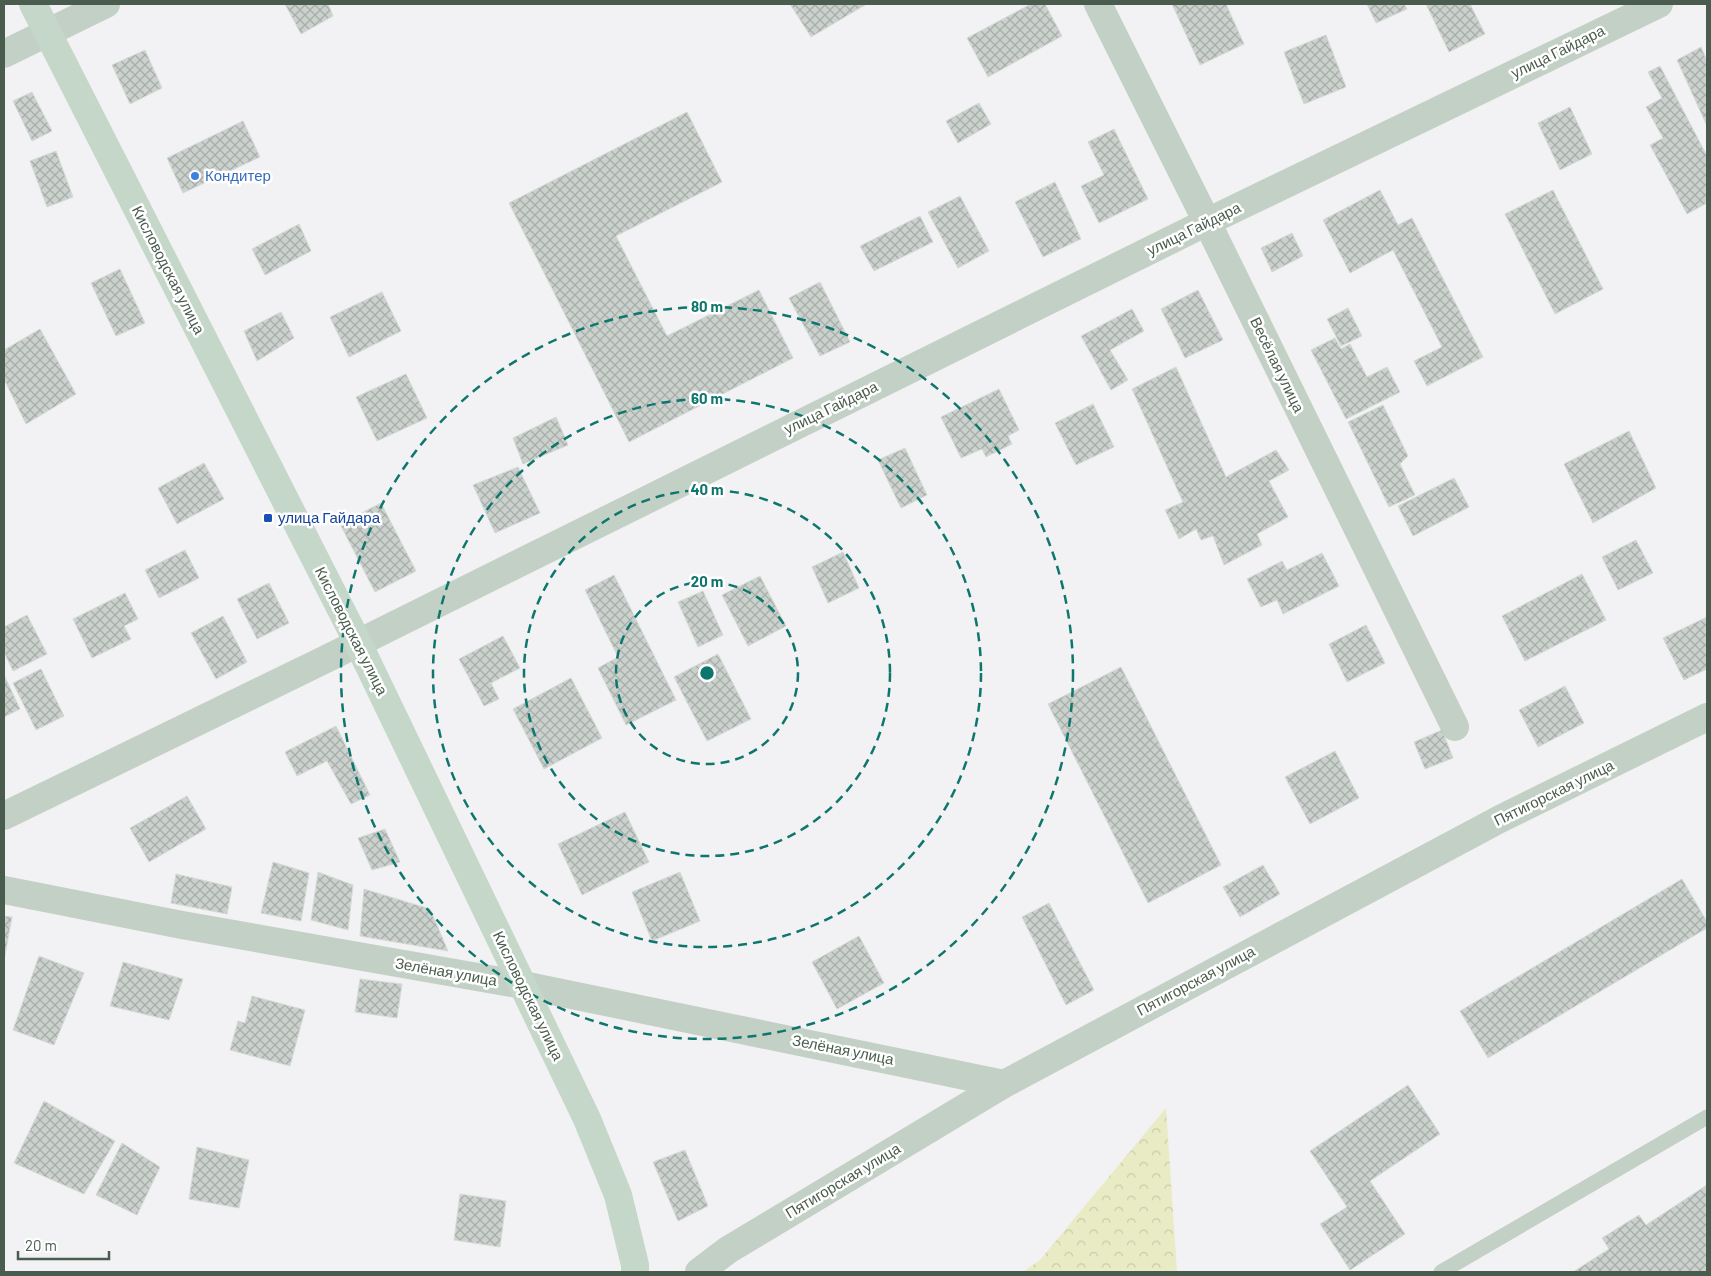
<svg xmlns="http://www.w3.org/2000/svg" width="1711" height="1276" font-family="Barlow,sans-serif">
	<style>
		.forest { fill: url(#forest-crowns) }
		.building { fill: url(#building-cross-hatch); stroke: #d5dbd7 }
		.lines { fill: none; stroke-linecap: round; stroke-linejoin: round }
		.service { stroke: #c3d0c5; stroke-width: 15 }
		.minor { stroke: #c3d0c5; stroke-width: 28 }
		.secondary { stroke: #c5d7c9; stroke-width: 28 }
		.ring { fill: none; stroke: #0f766e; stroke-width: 2.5; stroke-dasharray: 9 6 }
		.shop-dot { fill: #3f7fe0; stroke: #fff; stroke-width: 2 }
		.transit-dot { fill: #1a4fb4; stroke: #fff; stroke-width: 2 }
		.labels { text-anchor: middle; stroke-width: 5; stroke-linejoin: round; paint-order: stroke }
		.street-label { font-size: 15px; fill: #4a5c4d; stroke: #fff }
		.shop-label { font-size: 15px; fill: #366cbe; stroke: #fff; text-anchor: start }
		.transit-label { font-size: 15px; fill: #164399; stroke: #fff; text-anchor: start }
		.centre { fill: #0f766e; stroke: #fff; stroke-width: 2.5 }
		.ring-label { font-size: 15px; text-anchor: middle; font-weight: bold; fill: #0f766e; stroke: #fff; stroke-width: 5; stroke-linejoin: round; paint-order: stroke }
	</style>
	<defs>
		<pattern id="forest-crowns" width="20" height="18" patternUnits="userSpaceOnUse" patternTransform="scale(1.25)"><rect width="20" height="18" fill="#e8ebc4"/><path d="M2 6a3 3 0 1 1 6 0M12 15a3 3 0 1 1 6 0" fill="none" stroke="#c8ccaa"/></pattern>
		<pattern id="building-cross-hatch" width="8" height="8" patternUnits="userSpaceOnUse" patternTransform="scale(1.25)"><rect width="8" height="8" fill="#cbd2cd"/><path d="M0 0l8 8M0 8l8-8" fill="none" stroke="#a7aea9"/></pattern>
	</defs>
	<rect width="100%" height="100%" fill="#f2f1f3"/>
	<!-- forest -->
	<polygon class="forest" points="1166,1108 1177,1272 1023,1272 1040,1260"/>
	<!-- building -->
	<g class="building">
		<polygon points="285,4 328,4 333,16 301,34"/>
		<polygon points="790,4 864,4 865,5 811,37"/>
		<polygon points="1031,4 1045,4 1062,36 988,77 967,38"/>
		<polygon points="1172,4 1226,4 1244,44 1200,65"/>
		<polygon points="1367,4 1404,4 1407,9 1376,23"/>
		<polygon points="1426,4 1470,4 1485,34 1449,52"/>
		<polygon points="1326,35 1346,87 1304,104 1284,52"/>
		<polygon points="1701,47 1707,61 1707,126 1677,60"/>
		<polygon points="145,50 162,88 130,104 112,65"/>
		<polygon points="1660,66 1707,156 1707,203 1687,214 1650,145 1663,138 1646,107 1662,98 1648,72"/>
		<polygon points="32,92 52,131 32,141 13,101"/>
		<polygon points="979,103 991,124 958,143 946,121"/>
		<polygon points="1570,107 1592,154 1560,170 1538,123"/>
		<polygon points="687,112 722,182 616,236 667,336 759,290 793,358 629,442 509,203"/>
		<polygon points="243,121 260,157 183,193 167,158"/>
		<polygon points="1114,129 1148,199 1099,223 1081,186 1104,175 1088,142"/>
		<polygon points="56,151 73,197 47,207 30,161"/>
		<polygon points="1055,182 1081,239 1043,257 1015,202"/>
		<polygon points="1380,190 1398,225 1412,218 1483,357 1427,386 1414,361 1442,347 1393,250 1350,273 1323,220"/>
		<polygon points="1553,190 1603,289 1555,314 1505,214"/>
		<polygon points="960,196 989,251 958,268 928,212"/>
		<polygon points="920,216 933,242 874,271 860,246"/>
		<polygon points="299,224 311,251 265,275 252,249"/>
		<polygon points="1292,233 1303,256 1272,272 1261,248"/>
		<polygon points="120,269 145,323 116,336 91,283"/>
		<polygon points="820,282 850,342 820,356 789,298"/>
		<polygon points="1198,290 1223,340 1185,358 1161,309"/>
		<polygon points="382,292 401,331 349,357 330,317"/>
		<polygon points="1348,308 1362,336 1341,346 1327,319"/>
		<polygon points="1132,309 1144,331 1110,350 1128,380 1111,390 1081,336"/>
		<polygon points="281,312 294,338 257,361 244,331"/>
		<polygon points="40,329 76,394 26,424 4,379 4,350"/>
		<polygon points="1335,338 1341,349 1350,344 1367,377 1387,367 1400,392 1346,419 1311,350"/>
		<polygon points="1176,367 1226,477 1276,450 1289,470 1269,481 1288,517 1257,534 1262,545 1224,565 1213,536 1201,540 1196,529 1179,539 1165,510 1183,502 1132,389"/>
		<polygon points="406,374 427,418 377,441 356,397"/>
		<polygon points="999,389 1019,430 1008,436 1012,444 986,457 982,449 961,458 941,417"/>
		<polygon points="1093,404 1114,447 1076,465 1055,423"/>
		<polygon points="1383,405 1408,456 1400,464 1415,495 1389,507 1348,422"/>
		<polygon points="556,417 568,445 523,464 513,438"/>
		<polygon points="1629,431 1656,488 1593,523 1564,464"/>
		<polygon points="905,448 927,495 901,508 878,460"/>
		<polygon points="204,463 224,499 177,524 158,488"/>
		<polygon points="518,467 540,513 495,533 473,485"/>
		<polygon points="1454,478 1469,507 1413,536 1398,506"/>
		<polygon points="381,503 416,571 375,592 340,524"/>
		<polygon points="1636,540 1653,573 1618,590 1602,557"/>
		<polygon points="185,550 199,578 159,598 145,570"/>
		<polygon points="843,552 859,588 828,603 812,567"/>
		<polygon points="1322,553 1339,586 1283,614 1277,600 1261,607 1247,579 1282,561 1287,570"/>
		<polygon points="1582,574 1606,620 1525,661 1502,616"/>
		<polygon points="614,575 676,700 626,725 598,668 618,657 585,590"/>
		<polygon points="760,576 786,626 748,646 722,595"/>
		<polygon points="269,583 289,623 257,639 237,599"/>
		<polygon points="703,591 723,635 698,647 678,602"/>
		<polygon points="125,593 138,619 124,626 131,639 92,658 73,619"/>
		<polygon points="27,615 47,654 13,671 4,652 4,627"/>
		<polygon points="223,616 247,662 216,679 191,633"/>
		<polygon points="1707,617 1707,669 1684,680 1663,638"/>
		<polygon points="1366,625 1385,663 1347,682 1329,644"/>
		<polygon points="503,636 520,668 491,683 499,699 484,706 459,659"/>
		<polygon points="718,654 751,719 707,741 674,677"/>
		<polygon points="1121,667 1221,865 1148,903 1048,704"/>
		<polygon points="41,669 64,716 36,730 13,683"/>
		<polygon points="4,675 20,709 4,717"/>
		<polygon points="571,678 602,738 544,769 513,709"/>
		<polygon points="1565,686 1584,723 1538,747 1519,710"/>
		<polygon points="336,726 370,795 351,804 327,761 297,776 285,752"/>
		<polygon points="1442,730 1453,758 1425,769 1414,742"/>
		<polygon points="1335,751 1359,798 1310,824 1285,777"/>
		<polygon points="187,796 206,829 149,862 130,828"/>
		<polygon points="625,812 649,862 582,895 558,844"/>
		<polygon points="385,829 400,862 372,870 358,838"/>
		<polygon points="273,862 309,873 301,921 261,913"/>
		<polygon points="1263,865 1280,894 1240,917 1223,887"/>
		<polygon points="318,872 353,885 348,930 311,920"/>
		<polygon points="680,872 700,921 652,941 632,892"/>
		<polygon points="176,874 232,887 227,914 171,903"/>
		<polygon points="1682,879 1707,922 1707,928 1488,1058 1460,1011"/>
		<polygon points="364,889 430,909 448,951 360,936"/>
		<polygon points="1049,903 1094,990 1066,1005 1022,917"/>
		<polygon points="4,916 12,917 4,960"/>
		<polygon points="859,936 884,983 837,1009 812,962"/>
		<polygon points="39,956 84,973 54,1045 13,1030"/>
		<polygon points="123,962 183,979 169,1020 110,1006"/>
		<polygon points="360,979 402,984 397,1018 355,1012"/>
		<polygon points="252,996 305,1010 290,1066 230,1050 238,1021 245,1023"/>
		<polygon points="1408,1085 1440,1134 1370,1181 1405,1234 1350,1270 1320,1224 1347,1207 1310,1151"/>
		<polygon points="44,1101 115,1141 84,1194 14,1163"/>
		<polygon points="122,1143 160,1167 137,1215 96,1195"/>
		<polygon points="197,1147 249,1160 239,1208 189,1199"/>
		<polygon points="685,1150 708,1206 678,1221 653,1162"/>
		<polygon points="1707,1185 1707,1272 1573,1272 1609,1249 1602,1238 1639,1215 1646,1225"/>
		<polygon points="460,1194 506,1201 500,1247 454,1240"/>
	</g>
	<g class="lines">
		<!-- service -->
		<polyline class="service" points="1441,1272 1707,1117"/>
		<!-- minor -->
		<g class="minor">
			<polyline points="1098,4 1207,222 1455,727"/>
			<polyline points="4,54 106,4"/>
			<polyline points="4,816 324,660 1207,222 1659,4"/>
			<polyline points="4,890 182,925 523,985 1004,1084"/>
			<polyline points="699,1272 728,1250 1004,1084 1500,819 1707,717"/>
		</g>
		<!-- secondary -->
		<polyline class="secondary" points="33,4 358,643 587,1119 618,1195 635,1265 635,1272"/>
	</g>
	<!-- distance rings -->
	<g class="ring">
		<circle cx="707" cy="673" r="91"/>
		<circle cx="707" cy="673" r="183"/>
		<circle cx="707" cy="673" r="274"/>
		<circle cx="707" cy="673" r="366"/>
	</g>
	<!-- markers -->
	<circle class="shop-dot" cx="195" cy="176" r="5"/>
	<rect class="transit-dot" x="263" y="513" width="10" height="10" rx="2.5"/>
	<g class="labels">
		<!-- street labels -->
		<g class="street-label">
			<text transform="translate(1558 52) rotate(-26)" y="5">улица Гайдара</text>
			<text transform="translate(1194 229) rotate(-26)" y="5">улица Гайдара</text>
			<text transform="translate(168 270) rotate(63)" y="5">Кисловодская улица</text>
			<text transform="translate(1277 365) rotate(64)" y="5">Весёлая улица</text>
			<text transform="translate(831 408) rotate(-26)" y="5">улица Гайдара</text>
			<text transform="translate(351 631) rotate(63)" y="5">Кисловодская улица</text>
			<text transform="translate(1554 793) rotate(-26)" y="5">Пятигорская улица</text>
			<text transform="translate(446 972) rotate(10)" y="5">Зелёная улица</text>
			<text transform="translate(1196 981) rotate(-28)" y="5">Пятигорская улица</text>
			<text transform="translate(528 996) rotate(64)" y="5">Кисловодская улица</text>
			<text transform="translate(843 1050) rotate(11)" y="5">Зелёная улица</text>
			<text transform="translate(843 1181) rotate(-31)" y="5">Пятигорская улица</text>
		</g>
		<!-- shop labels -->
		<g class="shop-label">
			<text x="205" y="181">Кондитер</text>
		</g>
		<!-- transit labels -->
		<g class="transit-label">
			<text x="278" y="523">улица Гайдара</text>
		</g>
	</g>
	<circle cx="707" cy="673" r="8" class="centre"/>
	<g class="ring-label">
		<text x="707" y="312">80 m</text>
		<text x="707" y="404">60 m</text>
		<text x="707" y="495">40 m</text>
		<text x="707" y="587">20 m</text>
	</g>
	<!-- border -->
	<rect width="1711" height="1276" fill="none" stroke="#4a5c4d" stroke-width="10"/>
	<!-- scale -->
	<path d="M18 1251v8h91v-8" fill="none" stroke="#4a5c4d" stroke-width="2.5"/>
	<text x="25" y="1251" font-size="15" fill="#4a5c4d" stroke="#ffffff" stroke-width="4" paint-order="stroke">20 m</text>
</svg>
